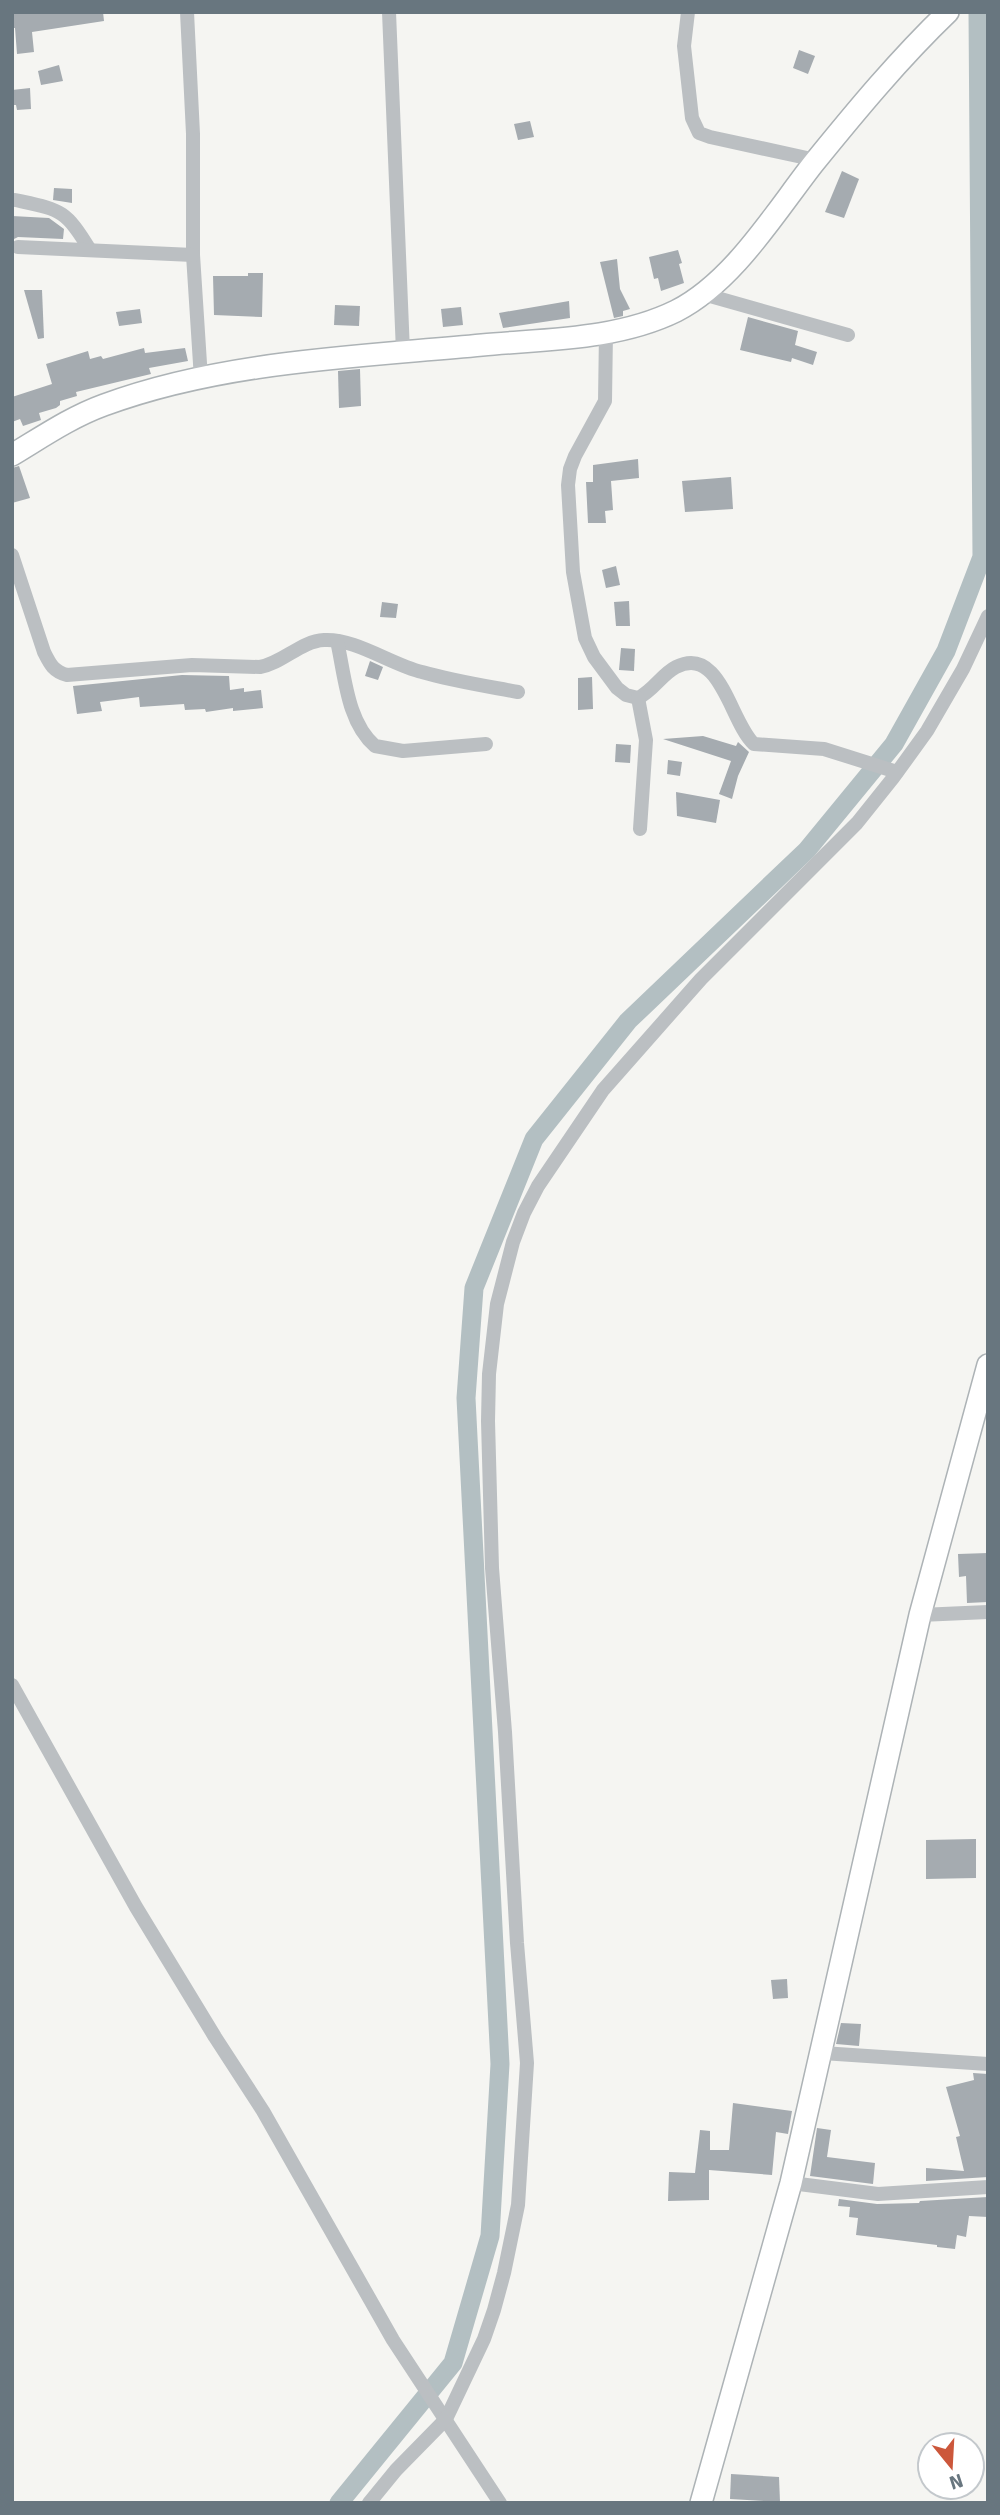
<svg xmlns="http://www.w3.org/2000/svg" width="1000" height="2515" font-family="Signika,sans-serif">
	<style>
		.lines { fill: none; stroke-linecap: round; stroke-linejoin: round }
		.canal { stroke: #b3bfc2; stroke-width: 19 }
		.building { fill: #a5abb0 }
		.secondary-casing { stroke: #adb3b6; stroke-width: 24 }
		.street { stroke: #bbbfc2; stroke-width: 14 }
		.secondary { stroke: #fff; stroke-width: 21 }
	</style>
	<rect width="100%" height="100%" fill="#f5f5f2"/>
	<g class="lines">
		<!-- canal -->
		<polyline class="canal" points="339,2503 453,2363 490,2236 500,2064 466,1398 474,1288 534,1139 628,1021 807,850 894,744 946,651 982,557 978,12"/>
	</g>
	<!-- building -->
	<g class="building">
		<polygon points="12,12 103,12 104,21 32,32 34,52 17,54 15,28 12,28"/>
		<polygon points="799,50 815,56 808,74 793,68"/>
		<polygon points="59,65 63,81 41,85 38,71"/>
		<polygon points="30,88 31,109 17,110 16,105 12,105 12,90"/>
		<polygon points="530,121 534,137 518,140 514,124"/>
		<polygon points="842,171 859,179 844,218 825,212"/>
		<polygon points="54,188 72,189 72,203 53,200"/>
		<polygon points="12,216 49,218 64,229 63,239 18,237 12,240"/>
		<polygon points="678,250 682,263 679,264 684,283 661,291 658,278 654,279 649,257"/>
		<polygon points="617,259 620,289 630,309 623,311 623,316 614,318 600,262"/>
		<polygon points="248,273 263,273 262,317 214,315 213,276 248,276"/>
		<polygon points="24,290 42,290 44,338 38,339"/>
		<polygon points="569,301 570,318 503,328 499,313"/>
		<polygon points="335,305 360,306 359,326 334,325"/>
		<polygon points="461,307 463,325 443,327 441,309"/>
		<polygon points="140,309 142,323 119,326 116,312"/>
		<polygon points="748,317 798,331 795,345 817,352 813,365 792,358 791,362 740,350"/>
		<polygon points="144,348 145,353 185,348 188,361 149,368 151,374 76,392 77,396 60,401 60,405 56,408 39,413 41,420 23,426 20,419 12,422 12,397 52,384 46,364 88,351 90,359 101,356 103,359"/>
		<polygon points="360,369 361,406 339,408 338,371"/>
		<polygon points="638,459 639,478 611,481 613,510 605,511 606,523 588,523 586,482 593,482 593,465"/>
		<polygon points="19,466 30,498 12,503 12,468"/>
		<polygon points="731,477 733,509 685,512 682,481"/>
		<polygon points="616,566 620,585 606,588 602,570"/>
		<polygon points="629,601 630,626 616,626 614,602"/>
		<polygon points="382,602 398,604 396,618 380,617"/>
		<polygon points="621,648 635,649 634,671 619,670"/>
		<polygon points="370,661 383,667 378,680 365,676"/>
		<polygon points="182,675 229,676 230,690 244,688 244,692 261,690 263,708 233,711 233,708 206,712 205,709 185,710 184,704 140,707 139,697 100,702 102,711 77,714 73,686"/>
		<polygon points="592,677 593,709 578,710 578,678"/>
		<polygon points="703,736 736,746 738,742 749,752 738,776 732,799 719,794 731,761 663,739"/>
		<polygon points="616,744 631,745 630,763 615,762"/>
		<polygon points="668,760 682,762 680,776 667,774"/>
		<polygon points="676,792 720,800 716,823 677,816"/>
		<polygon points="988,1553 988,1602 967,1603 966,1576 959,1577 958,1554"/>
		<polygon points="976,1839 976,1878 926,1879 926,1840"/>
		<polygon points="787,1979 788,1998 773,1999 771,1980"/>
		<polygon points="841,2023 861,2024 859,2046 836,2044"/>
		<polygon points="973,2073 988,2074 988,2177 926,2181 926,2168 964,2171 956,2137 960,2136 946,2087 974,2080"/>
		<polygon points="733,2103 792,2111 788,2134 776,2132 772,2175 709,2170 709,2200 668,2201 669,2172 695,2173 700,2130 710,2131 710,2150 729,2150"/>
		<polygon points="817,2128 831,2130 827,2157 875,2163 873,2184 810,2176"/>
		<polygon points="988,2197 988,2217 969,2216 966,2237 957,2235 955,2249 937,2247 937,2245 856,2235 858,2218 849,2217 850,2207 838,2206 839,2199 877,2204 919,2203 920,2201"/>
		<polygon points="731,2474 779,2477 780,2502 730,2499"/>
	</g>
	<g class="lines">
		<defs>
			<g id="secondary">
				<path d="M12 455C42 437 71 417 104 405 223 361 356 357 482 345 546 339 617 340 676 311 733 282 774 214 813 164 856 111 899 59 948 12"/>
				<polyline points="701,2503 791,2183 920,1615 988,1365"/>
			</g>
		</defs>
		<!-- secondary casing -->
		<use href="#secondary" class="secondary-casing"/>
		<!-- street -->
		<g class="street">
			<polyline points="187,12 193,134 193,255 201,379"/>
			<polyline points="389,12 403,352"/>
			<polyline points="688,12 684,46 692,118 699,133 710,137 816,160"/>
			<path d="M15 200C61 210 65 209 90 250"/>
			<polyline points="18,247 193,255"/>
			<polyline points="703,294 848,335"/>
			<path d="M606 332 605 401 575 456 570 469 568 485 573 572 585 638 594 657 617 688 626 695 638 698C653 691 662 674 676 667 721 645 730 722 754 744L824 749 897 772"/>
			<path d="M12 555 44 652C50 664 53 671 67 675L192 665 260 667C283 663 301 641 324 640 355 638 392 665 422 672 453 681 486 686 518 692"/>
			<path d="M337 641C345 676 347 722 375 746L403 751 486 744"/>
			<polyline points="638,698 646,740 640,829"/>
			<polyline points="920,1615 988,1612"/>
			<polyline points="12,1685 136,1907 215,2037 263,2111 393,2340 500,2503"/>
			<polyline points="822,2053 988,2064"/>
			<polyline points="791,2183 878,2194 988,2187"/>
			<polyline points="369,2503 396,2470 446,2419 484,2339 494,2310 504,2273 518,2205 527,2063 517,1943 505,1732 492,1568 488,1421 489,1374 497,1304 513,1242 524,1213 538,1186 603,1090 701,979 857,823 893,778 927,731 963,669 988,616"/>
		</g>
		<!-- secondary -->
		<use href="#secondary" class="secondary"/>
	</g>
	<!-- border -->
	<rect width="1000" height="2515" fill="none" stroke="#68767f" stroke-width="28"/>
	<!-- north arrow -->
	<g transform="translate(951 2466) rotate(162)"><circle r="33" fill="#ffffff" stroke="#c3c8cc" stroke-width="2"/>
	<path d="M0-5L12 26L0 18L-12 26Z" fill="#cc573b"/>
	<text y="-10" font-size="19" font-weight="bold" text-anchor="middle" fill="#68767f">N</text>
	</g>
</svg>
